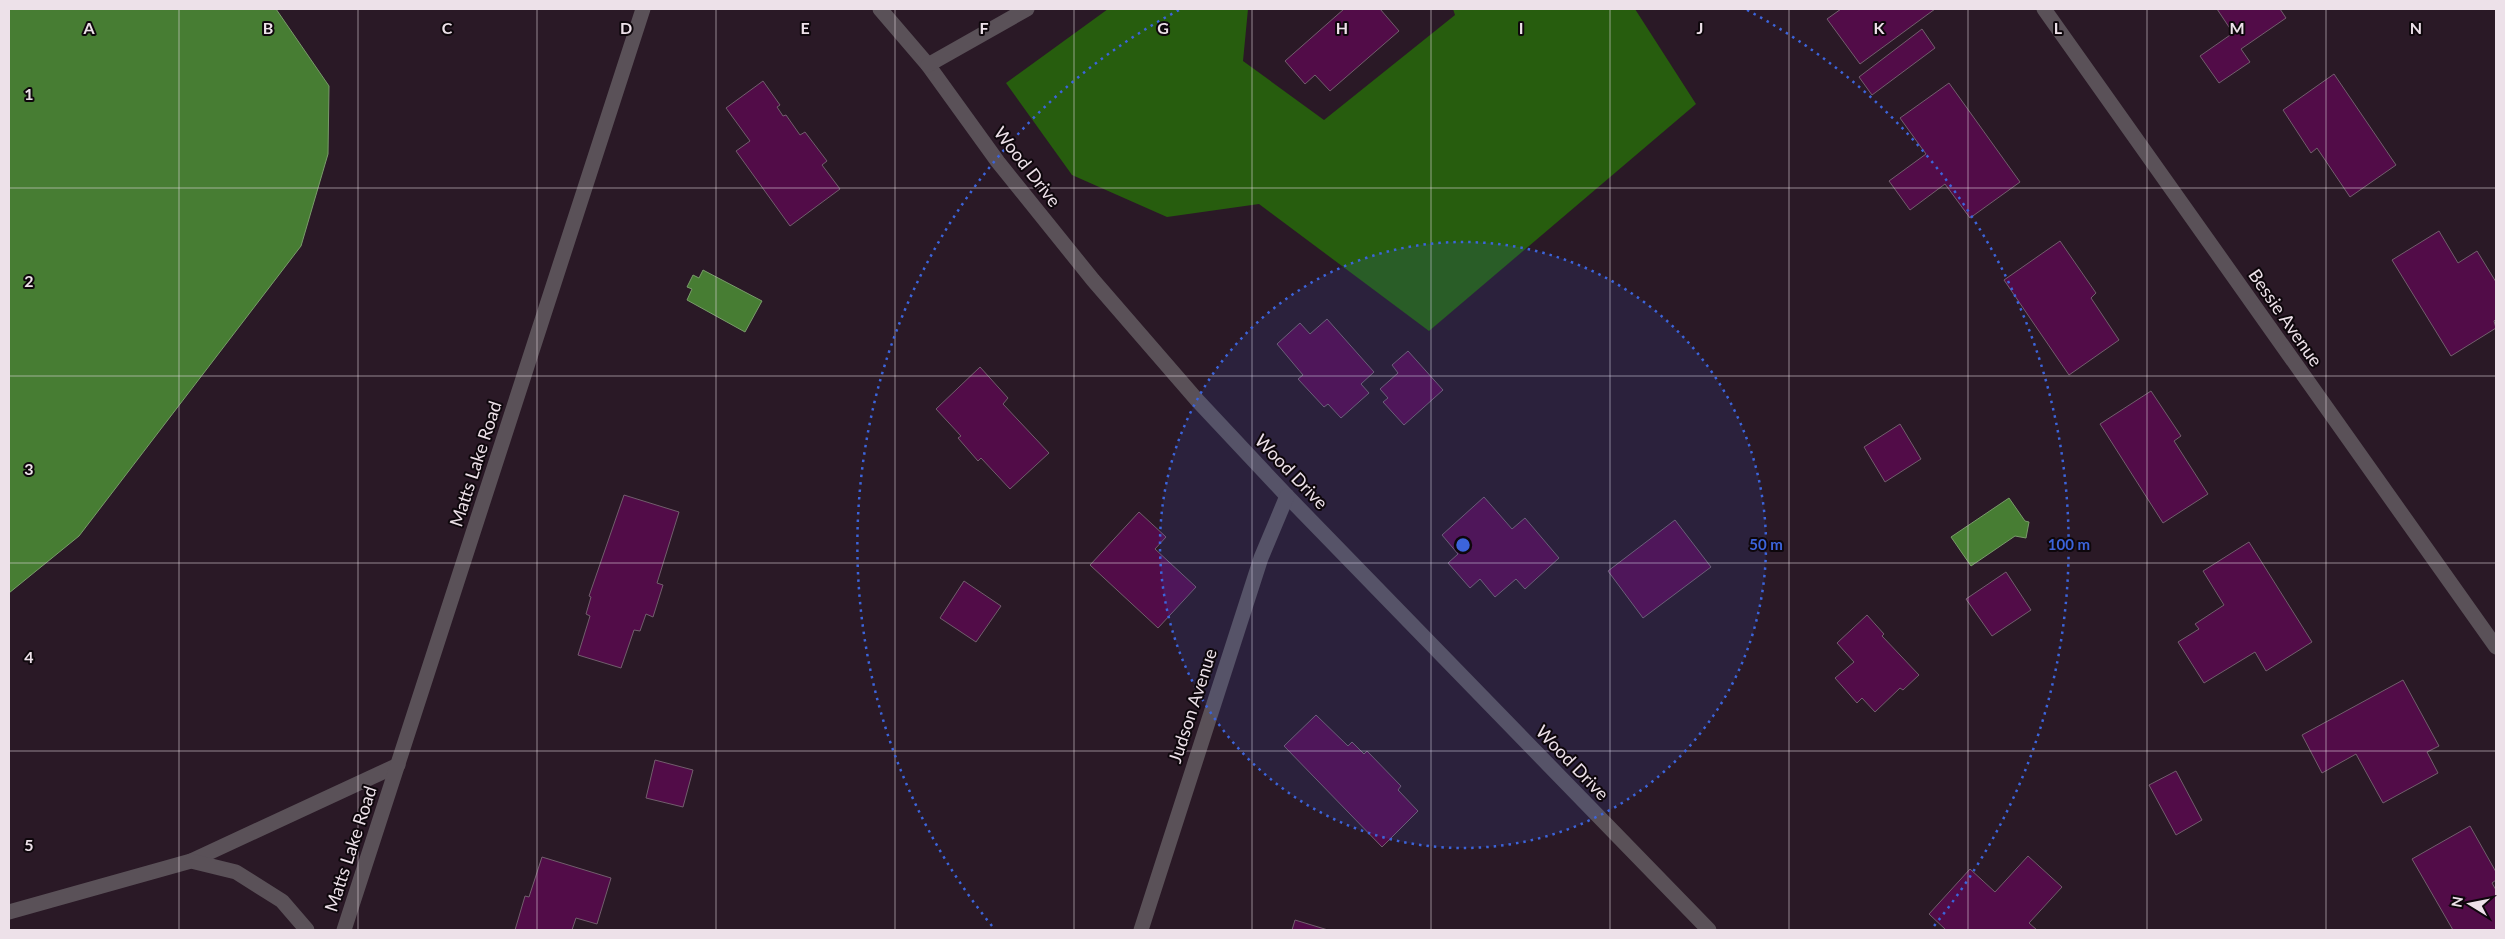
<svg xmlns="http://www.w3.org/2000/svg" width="2505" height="939" font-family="Lato,sans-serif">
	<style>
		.forest { fill: #275d0e }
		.water { fill: #477d33; stroke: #799b6a }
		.building { fill: #520c48; stroke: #725e6d }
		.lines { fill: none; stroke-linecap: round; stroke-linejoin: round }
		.lane { stroke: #5a5158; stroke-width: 15 }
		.street { stroke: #5a5158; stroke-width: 15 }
		.grid { fill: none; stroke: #ede1e9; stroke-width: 1; stroke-opacity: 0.55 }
		.ring { fill: none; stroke: #3c64db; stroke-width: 2.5; stroke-dasharray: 2.5 5 }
		.labels { text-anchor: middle; stroke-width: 4; stroke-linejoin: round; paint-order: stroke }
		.street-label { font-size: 18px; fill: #ede1e9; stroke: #0e070c }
		.grid-label { font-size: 16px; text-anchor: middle; font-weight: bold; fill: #ede1e9; stroke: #0e070c; stroke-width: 4; stroke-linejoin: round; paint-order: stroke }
		.centre { fill: #3c64db; stroke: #0e070c; stroke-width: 2.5 }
		.ring-label { font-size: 15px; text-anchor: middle; font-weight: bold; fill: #3c64db; stroke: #0e070c; stroke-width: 4; stroke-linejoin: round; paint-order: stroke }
	</style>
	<rect width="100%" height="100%" fill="#2a1926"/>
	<!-- forest -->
	<polygon class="forest" points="1108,9 1248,9 1243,61 1324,120 1455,15 1453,9 1635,9 1696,104 1429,331 1259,204 1167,217 1072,175 1006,83"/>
	<!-- water -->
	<g class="water">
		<polygon points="9,9 276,9 329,86 328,154 301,246 79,536 9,593"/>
		<polygon points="703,270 762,301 745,332 687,300 692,289 687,287 693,275 699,278"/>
		<polygon points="2009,498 2025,521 2029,522 2026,538 2015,536 1971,566 1951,537"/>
	</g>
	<!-- building -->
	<g class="building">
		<polygon points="1344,9 1380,9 1399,31 1330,91 1315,75 1305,84 1285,61"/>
		<polygon points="1841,9 1935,9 1860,64 1827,19"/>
		<polygon points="2217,9 2280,9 2286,18 2241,49 2250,62 2219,83 2200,56 2233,33"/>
		<polygon points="1922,29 1935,48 1872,95 1859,77"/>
		<polygon points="2334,74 2396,165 2350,197 2317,148 2311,153 2283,110"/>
		<polygon points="763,81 780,105 777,107 783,116 786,115 800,135 805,132 827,161 822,165 840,189 790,226 736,151 750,141 726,108"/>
		<polygon points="1949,83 2020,182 1970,218 1945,184 1910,210 1889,181 1926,154 1900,118"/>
		<polygon points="2439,231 2458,263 2477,251 2496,282 2496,319 2494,321 2496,328 2451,356 2392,260"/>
		<polygon points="2060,241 2096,293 2091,298 2119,340 2069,375 2004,280"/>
		<polygon points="1327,319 1374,372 1361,384 1369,393 1341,418 1328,404 1324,407 1298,379 1303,375 1277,344 1300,323 1310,334"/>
		<polygon points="1408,351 1443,390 1404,425 1383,402 1388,398 1380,389 1398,373 1392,365"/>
		<polygon points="980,367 1008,398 1003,404 1049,453 1010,489 981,458 978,461 958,438 961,436 936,409"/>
		<polygon points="2151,391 2181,436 2174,441 2208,494 2163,523 2100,424"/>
		<polygon points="1900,424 1921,459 1885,482 1864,447"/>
		<polygon points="624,495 679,512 657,583 663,585 653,617 646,614 640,631 634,630 621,668 578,655 590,616 586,614 591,597 589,596"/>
		<polygon points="1484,497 1512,529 1525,518 1559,558 1525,589 1516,579 1495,597 1480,579 1470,588 1448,563 1458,554 1442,535"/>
		<polygon points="1139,512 1166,537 1155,549 1196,587 1158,628 1090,565"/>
		<polygon points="1675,520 1711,567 1643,618 1608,571"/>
		<polygon points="2249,542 2312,642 2266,671 2255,652 2204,683 2178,642 2199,629 2195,624 2224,605 2203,571"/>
		<polygon points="2006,572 2031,610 1992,636 1966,599"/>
		<polygon points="964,581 1001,606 976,642 940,618"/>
		<polygon points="1867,615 1884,634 1882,636 1919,675 1903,690 1900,688 1875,712 1862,698 1857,703 1835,678 1854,662 1837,643"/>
		<polygon points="2403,680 2439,746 2427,752 2438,773 2383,803 2356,754 2322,773 2302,735"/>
		<polygon points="1316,715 1348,746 1352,742 1364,754 1367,751 1401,786 1398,790 1418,811 1382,847 1284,746"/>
		<polygon points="655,760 693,770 683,807 646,798"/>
		<polygon points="2176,771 2202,820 2176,835 2149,785"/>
		<polygon points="2470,826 2496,872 2496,880 2492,883 2496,890 2496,930 2453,930 2412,859"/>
		<polygon points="2028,856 2062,887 2029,923 2037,930 1946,930 1929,914 1970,869 1995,892"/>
		<polygon points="542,857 611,878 597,924 576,918 572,930 515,930 525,896 529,897"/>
		<polygon points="1295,920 1328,930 1292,930"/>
	</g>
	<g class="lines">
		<!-- lane -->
		<g class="lane">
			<polyline points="191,861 398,765"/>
			<polyline points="9,912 191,861 236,872 282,901 307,930"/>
		</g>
		<!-- street -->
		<g class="street">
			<polyline points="880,9 928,65 998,162 1093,280 1197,400 1287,496 1709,930"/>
			<polyline points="2044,9 2496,647"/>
			<polyline points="928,65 1027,9"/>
			<polyline points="344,930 643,9"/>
			<polyline points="1141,930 1261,558 1287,496"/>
		</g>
	</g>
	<!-- grid -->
	<path class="grid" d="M179 9V930M358 9V930M537 9V930M716 9V930M895 9V930M1074 9V930M1252 9V930M1431 9V930M1610 9V930M1789 9V930M1968 9V930M2147 9V930M2326 9V930M9 188H2496M9 376H2496M9 563H2496M9 751H2496"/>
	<!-- distance rings -->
	<circle cx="1463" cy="545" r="303" fill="#3c64db" fill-opacity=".12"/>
	<g class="ring">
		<circle cx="1463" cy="545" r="303"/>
		<path d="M992 926A606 606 0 0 1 1179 10M1747 10A606 606 0 0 1 1934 926"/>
	</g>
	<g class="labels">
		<!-- street labels -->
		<g class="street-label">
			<text transform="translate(1027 167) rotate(52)" y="6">Wood Drive</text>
			<text transform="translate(2285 318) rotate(55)" y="6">Bessie Avenue</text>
			<text transform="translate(476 464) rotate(-72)" y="6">Matts Lake Road</text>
			<text transform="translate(1291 472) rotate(46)" y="6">Wood Drive</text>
			<text transform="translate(1193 706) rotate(-72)" y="6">Judson Avenue</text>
			<text transform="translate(1572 763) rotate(46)" y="6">Wood Drive</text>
			<text transform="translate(351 849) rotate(-72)" y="6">Matts Lake Road</text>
		</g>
	</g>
	<g class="grid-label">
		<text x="89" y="34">A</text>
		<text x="268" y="34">B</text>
		<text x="447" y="34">C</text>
		<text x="626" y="34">D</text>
		<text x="805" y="34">E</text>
		<text x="984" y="34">F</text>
		<text x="1163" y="34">G</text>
		<text x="1342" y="34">H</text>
		<text x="1521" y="34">I</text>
		<text x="1700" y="34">J</text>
		<text x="1879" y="34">K</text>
		<text x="2058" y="34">L</text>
		<text x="2237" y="34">M</text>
		<text x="2416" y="34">N</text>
		<text x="29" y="100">1</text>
		<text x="29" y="287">2</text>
		<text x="29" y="475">3</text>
		<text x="29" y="663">4</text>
		<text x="29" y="851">5</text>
	</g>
	<circle cx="1463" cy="545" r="8" class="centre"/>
	<g class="ring-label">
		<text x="1766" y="550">50 m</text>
		<text x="2069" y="550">100 m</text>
	</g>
	<!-- border -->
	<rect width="2505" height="939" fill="none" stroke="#ede1e9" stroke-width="20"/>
	<!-- north arrow -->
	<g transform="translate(2470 904) rotate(280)" stroke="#0e070c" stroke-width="4" paint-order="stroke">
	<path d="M0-4L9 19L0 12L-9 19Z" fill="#ede1e9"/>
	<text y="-8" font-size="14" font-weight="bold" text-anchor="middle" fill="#ede1e9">N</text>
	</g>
</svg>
